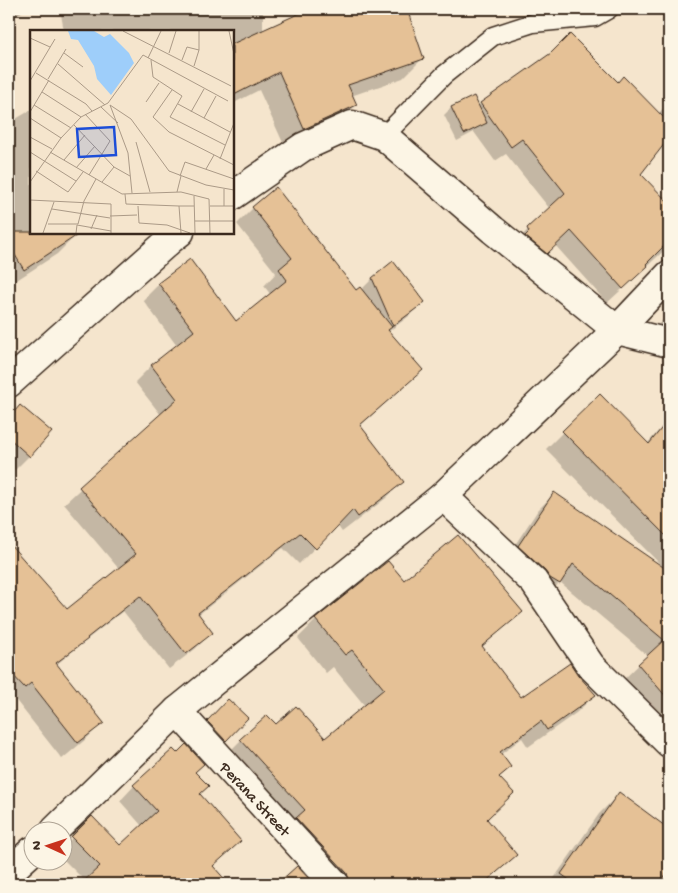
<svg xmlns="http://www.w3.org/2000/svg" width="678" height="893" font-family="'Gochi Hand',sans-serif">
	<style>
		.shadow { fill: #0003 }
		.building { fill: #e5c196; stroke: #3b2a1e }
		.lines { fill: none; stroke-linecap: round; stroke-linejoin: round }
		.service-casing { stroke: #3b2a1e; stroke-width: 21 }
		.minor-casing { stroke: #3b2a1e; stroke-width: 31 }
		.service { stroke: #fcf5e5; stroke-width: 18 }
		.minor { stroke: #fcf5e5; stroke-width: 28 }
		.labels { text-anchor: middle; stroke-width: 4.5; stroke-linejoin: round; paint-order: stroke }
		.street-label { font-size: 16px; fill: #3b2a1e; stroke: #fcf5e5 }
		.inset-road { fill: none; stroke: #ab9a87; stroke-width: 1 }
		.view { fill: #1d4ed8; fill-opacity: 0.15; stroke: #1d4ed8; stroke-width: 2.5 }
		.inset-edge { fill: none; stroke: #3b2a1e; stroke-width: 2.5 }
	</style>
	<rect width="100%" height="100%" fill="#f5e5cd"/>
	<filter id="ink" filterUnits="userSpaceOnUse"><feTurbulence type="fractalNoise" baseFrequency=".02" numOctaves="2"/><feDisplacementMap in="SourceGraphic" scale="10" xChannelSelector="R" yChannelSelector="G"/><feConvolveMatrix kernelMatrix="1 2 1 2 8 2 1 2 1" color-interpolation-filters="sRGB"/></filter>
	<g filter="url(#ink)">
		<!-- shadow -->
		<g class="shadow">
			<polygon points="9,9 26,9 9,20"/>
			<polygon points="60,9 263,9 263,31 312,9 406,9 422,59 403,78 351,96 356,105 336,124 285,147 259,90 232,104 232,31 64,31"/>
			<polygon points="618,83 658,114 669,102 669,140 667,138 639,175 669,204 669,246 607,303 555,245 531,268 512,245 550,209 506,154 495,161 474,132 457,141 444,115 451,108 474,97 478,106 481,104"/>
			<polygon points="31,110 31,232 76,235 57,254 9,285 9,123"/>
			<polygon points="253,208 356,292 361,290 372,279 423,301 409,316 388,332 422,370 360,426 402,482 386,498 342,532 337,525 299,564 283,548 198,615 211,633 195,649 169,669 123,611 81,644 56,665 102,723 86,739 62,759 14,698 9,703 9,545 67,610 119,569 64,504 161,415 135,382 151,366 177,346 143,300 159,284 236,323 271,295 264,286 276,273 237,224"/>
			<polygon points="669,313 669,335 658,325"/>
			<polygon points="600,395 647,444 669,419 669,710 657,721 622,681 648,656 560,582 543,600 503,563 538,510 554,494 661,567 662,566 546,449"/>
			<polygon points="21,407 29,456 15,470 9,464 9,418"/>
			<polygon points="404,582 521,612 481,648 520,698 577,676 595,695 576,713 528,747 522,738 500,755 510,767 498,778 485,819 515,855 484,884 322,884 223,758 241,740 276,726 325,739 365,706 333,667 326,673 298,638 316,620"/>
			<polygon points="228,701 246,718 218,747 201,729"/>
			<polygon points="194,772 212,867 228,884 83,884 86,882 62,858 62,848 92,818 120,846 142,826 120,801 134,786"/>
			<polygon points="619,794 669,830 669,884 550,884 599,814"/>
		</g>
		<!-- building -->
		<g class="building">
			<polygon points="309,9 407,9 424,59 348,85 357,105 304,129 279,72 232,96 232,44"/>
			<polygon points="570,34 618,82 623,76 669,123 669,138 641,174 669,203 669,241 646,264 648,266 623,289 571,231 547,254 525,236 529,232 527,228 565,193 522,139 511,147 480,103 551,53"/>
			<polygon points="474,96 487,123 464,134 451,107"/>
			<polygon points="276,187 356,290 360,287 392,327 388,330 423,370 360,425 404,482 358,517 353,510 316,549 300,533 198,613 213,633 186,654 140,596 87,638 88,639 56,663 104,723 78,743 31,683 25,688 9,671 9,543 67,609 136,554 79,487 177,399 151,365 194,331 158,283 190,259 236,321 287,280 279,269 292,258 252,207"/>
			<polygon points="9,232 82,232 24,270 9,245"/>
			<polygon points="393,261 425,302 393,326 372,278"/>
			<polygon points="600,394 649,444 669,419 669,539 562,431"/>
			<polygon points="20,405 52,432 30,457 9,438 9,418"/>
			<polygon points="554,492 669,571 669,700 638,664 664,640 573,564 560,584 550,578 545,571 518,546"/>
			<polygon points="458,535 523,612 482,646 521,697 570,663 578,675 596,695 547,730 541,721 500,752 511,767 499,777 514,793 487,819 517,855 483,884 350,884 347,873 296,818 305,810 240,739 267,715 276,724 296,706 325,738 384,689 352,650 345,655 315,619 388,561 404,580"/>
			<polygon points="228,699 248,718 226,741 207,721"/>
			<polygon points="186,744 204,764 195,772 209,786 200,794 241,841 213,866 229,884 81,884 100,866 71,837 92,816 120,845 157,811 133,785 173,749 177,753"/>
			<polygon points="619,792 669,829 669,870 659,884 575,884 561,874"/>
			<polygon points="297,866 314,884 277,884"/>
		</g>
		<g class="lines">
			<defs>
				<polyline id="service" points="384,136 444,75 493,36 533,23 595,17 609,9"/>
				<g id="minor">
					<polyline points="232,196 303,147 352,125 384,136 493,230 617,330 669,343"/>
					<polyline points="9,383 171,239 180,232"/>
					<polyline points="443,496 534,582 591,666 669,743"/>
					<polyline points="177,711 335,884"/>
					<polyline points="55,830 177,711 443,496 617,330 669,275"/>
					<polyline points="9,872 32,851"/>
				</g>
			</defs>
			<!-- service casing -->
			<use href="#service" class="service-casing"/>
			<!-- minor casing -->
			<use href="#minor" class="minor-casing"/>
			<!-- service -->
			<use href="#service" class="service"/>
			<!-- minor -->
			<use href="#minor" class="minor"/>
		</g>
	</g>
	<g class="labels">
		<!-- street labels -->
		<g class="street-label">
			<text transform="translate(256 798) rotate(47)" y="6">Perana Street</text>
		</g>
	</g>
	<!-- overview -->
	<g transform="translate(30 30)">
		<rect width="204" height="204" fill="#f5e5cd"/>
		<path d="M38 1H64L74 7 80 4 99 23 104 33 81 65 67 49 64 36 48 10 41 9Z" fill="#9ecefa"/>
		<path class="inset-road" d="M93 1 201 56M199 1 204 24M0 8 20 17M34 23 53 37M139 23 146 1M118 28 131 1M121 30 123 47 152 66 140 87 195 115M152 30 157 17 169 20M28 34 75 75M164 36 169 20V1M6 43 56 74 62 81M18 49 36 19M0 51 25 9M142 60 123 87 139 102 204 135M12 62 51 87M116 72 129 53M148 74 200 102M4 75 41 98M80 75 101 89 139 141 176 155 204 160M80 75 98 123 102 163M71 77 88 93M0 82 19 50M161 82 174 59M55 84 80 111 59 145M0 88 31 108M174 88 186 66M44 95 84 137 100 146M0 107 22 119M106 112 120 162M0 122 46 151M20 122 92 164 151 162 179 169 180 203M190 129 204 93M34 130 55 105M46 138 65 116M176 139 184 125M6 141 38 162 53 142M150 146 155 132 204 149M0 152 31 108 51 87 78 73 113 25 198 71M72 152 84 137M194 159V176M147 162 151 146M95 164 96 174 149 176M164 166 165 203M0 170 81 174V203M108 176 109 193 137 195 160 203M180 176H204M22 179 80 188M80 186 107 185M165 191H204M18 194H48L54 171 66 149M61 199 67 185M13 203 24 172M46 203 47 195 81 201M151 203 149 176H164"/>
		<path class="view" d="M84 97 86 125 49 127 47 99Z"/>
		<rect width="204" height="204" class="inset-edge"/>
	</g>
	<!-- margin -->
	<rect width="678" height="893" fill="none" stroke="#fcf5e5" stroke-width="30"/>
	<rect x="15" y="15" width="648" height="863" fill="none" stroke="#3b2a1e" stroke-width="2" filter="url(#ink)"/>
	<!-- north arrow -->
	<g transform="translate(48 846) rotate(273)"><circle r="24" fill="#fcf5e5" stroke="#afa495"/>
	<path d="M0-4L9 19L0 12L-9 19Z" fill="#c8321e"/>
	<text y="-8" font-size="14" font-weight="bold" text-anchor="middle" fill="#3b2a1e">N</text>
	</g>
</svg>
